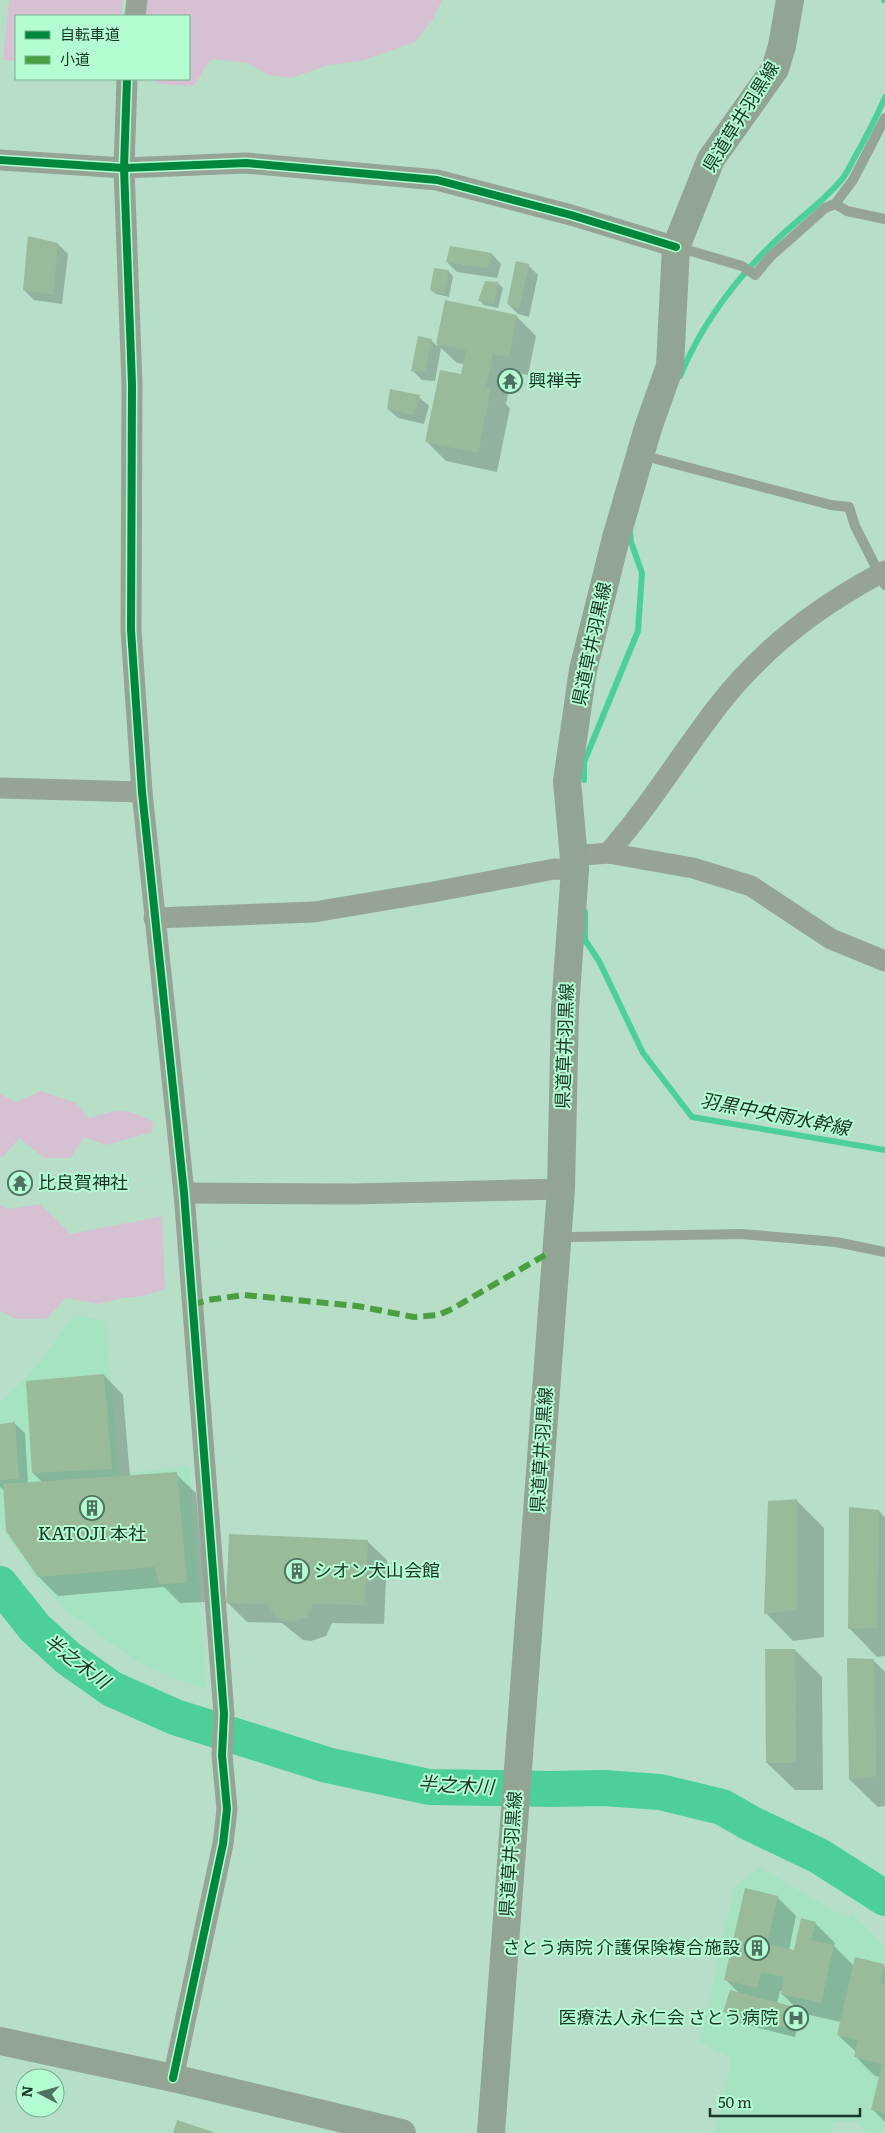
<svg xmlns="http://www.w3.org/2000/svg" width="885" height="2133" font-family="Literata,'Noto Sans JP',serif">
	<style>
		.built { fill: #a6e4c1 }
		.green { fill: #d6c1d2 }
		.shadow { fill: #0003 }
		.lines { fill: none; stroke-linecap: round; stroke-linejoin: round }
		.stream { stroke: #4dd097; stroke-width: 6 }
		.river { stroke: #4dd097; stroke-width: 36 }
		.building { fill: #99bb9b }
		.lane { stroke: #96a495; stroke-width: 10 }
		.street { stroke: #96a495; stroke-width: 21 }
		.secondary { stroke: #92a492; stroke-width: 28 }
		.quiet { stroke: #4b9f40; stroke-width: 6; stroke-dasharray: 12 6; stroke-linecap: butt }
		.cycleway-casing { stroke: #b4fcd2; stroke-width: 11 }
		.cycleway { stroke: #00873e; stroke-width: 8 }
		.labels { text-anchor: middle; stroke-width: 4; stroke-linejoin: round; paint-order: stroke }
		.street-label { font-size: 18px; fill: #193626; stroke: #b4fcd2 }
		.poi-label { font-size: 18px; fill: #193626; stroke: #b4fcd2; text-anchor: start }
		.water-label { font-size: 19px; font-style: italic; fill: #1a3224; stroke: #b4fcd2 }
	</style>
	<rect width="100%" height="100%" fill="#b7dfc8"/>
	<!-- built -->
	<g class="built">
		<polygon points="75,1315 105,1321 119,1474 190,1466 206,1689 166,1675 136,1661 68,1612 39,1583 0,1525 0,1403 30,1374"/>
		<polygon points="760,1867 847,1919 852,1912 885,1947 885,2133 870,2133 855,2122 833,2122 834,2133 716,2133 731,2058 700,2042 734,1887"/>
	</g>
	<!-- green -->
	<g class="green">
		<polygon points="9,0 123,0 121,16 16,16 16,61 3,60"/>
		<polygon points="148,0 442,0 434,18 415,42 361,61 329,65 291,78 268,75 247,63 211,59 194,86 158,84 153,79 189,79 189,16 144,16"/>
		<path d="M41 1091 76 1103 89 1118C119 1109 125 1107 153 1122L152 1132 106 1145 84 1137 71 1158H44L19 1138 3 1157H0V1094L16 1102Z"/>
		<path d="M40 1204 71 1234C101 1227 132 1223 162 1216L165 1289 143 1296 123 1298 98 1304 66 1298 46 1319H16L0 1311V1205L9 1209Z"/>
	</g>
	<!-- shadow -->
	<g class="shadow">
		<polygon points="58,244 68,254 62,304 34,300 24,290"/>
		<polygon points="492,254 501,264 497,278 457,272 447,262"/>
		<polygon points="528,265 538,275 529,317 518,314 508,304"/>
		<polygon points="448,271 453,276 449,297 436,294 431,290"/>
		<polygon points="499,284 503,288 498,308 484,305 480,301"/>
		<polygon points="446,302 516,316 536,336 528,375 513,372 506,404 510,408 497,472 446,461 427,442 462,376 464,364 457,363 441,348 435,381 422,380 412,370 431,340 437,346"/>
		<polygon points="419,397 429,406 424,424 398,418 388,409"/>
		<polygon points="104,1375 123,1395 130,1477 176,1474 196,1493 206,1602 180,1603 164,1587 58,1596 39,1577 4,1490 0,1487 0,1425 15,1424 25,1433 28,1484 43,1483 33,1473"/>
		<polygon points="796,1500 824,1528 824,1637 793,1641 766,1613"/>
		<polygon points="879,1511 885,1518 885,1656 877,1657 850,1629"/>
		<polygon points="367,1541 387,1560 384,1624 332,1623 326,1636 311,1641 303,1640 282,1623 247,1622 227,1602"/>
		<polygon points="795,1650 822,1677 823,1790 795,1790 767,1763"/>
		<polygon points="874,1661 885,1672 885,1806 878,1807 850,1780"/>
		<polygon points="777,1897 796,1916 789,1950 795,1952 815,1923 835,1943 834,1946 854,1966 883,1965 885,1967 885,2122 872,2109 880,2077 875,2076 856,2057 857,2053 838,2035 841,2022 801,2013 782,1994 783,1991 780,1991 777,2003 790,2007 800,2016 795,2037 735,2022 725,2012 740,1994 726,1980"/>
	</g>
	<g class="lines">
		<!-- stream -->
		<g class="stream">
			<polyline points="884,0 885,0"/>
			<path d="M680 376C703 321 740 273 785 232 805 214 826 199 843 178 848 171 852 162 856 155 867 135 877 117 885 97"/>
			<polyline points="584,780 584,762 638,631 642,573 631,542 630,531"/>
			<polyline points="585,912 585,940 599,961 643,1053 692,1117 885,1150"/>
		</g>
		<!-- river -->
		<polyline class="river" points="0,1584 35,1628 68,1658 112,1689 175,1717 327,1765 429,1787 550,1789 603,1788 660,1792 722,1807 750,1823 819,1856 885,1898"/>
	</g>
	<!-- building -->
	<g class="building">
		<polygon points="28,236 58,243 53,295 23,290"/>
		<polygon points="450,246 492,253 488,268 446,262"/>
		<polygon points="516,261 529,264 519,308 507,304"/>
		<polygon points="434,268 449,270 444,294 430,290"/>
		<polygon points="485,281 499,282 494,304 478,301"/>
		<polygon points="445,300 517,315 509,357 493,354 486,387 491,388 478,453 425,442 440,370 461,374 466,350 436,344"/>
		<polygon points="418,336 432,339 425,372 411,371"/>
		<polygon points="390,389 420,395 414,415 387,409"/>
		<polygon points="104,1374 112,1469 32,1473 26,1381"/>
		<polygon points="15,1422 19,1479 0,1480 0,1424"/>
		<polygon points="177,1472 187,1583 159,1584 155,1567 38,1577 6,1531 3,1484"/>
		<polygon points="797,1499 797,1610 764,1614 768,1501"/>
		<polygon points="849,1507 879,1510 877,1628 848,1629"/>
		<polygon points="229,1534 368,1540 365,1605 313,1604 310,1612 307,1617 291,1622 277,1618 267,1604 226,1603"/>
		<polygon points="765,1649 795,1649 796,1763 766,1763"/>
		<polygon points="847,1658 874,1659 876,1776 849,1780"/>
		<polygon points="745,1888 778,1896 767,1944 794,1950 801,1918 816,1922 811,1940 834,1945 821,2003 781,1994 784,1977 761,1972 757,1988 724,1980"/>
		<polygon points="855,1957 884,1964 880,1983 885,1984 885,2113 871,2110 882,2064 854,2057 858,2040 837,2035"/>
		<polygon points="730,1990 791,2006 785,2027 723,2012"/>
		<polygon points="177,2120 216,2133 173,2133"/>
	</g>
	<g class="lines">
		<!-- lane -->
		<g class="lane">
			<polyline points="835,204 847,211 885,219"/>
			<polyline points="677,247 742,266 755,275 771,256 814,218 825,208 835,204 853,180 885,118"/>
			<polyline points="641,455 831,505 849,507 855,526 885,585"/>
			<polyline points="561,1242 570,1237 742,1234 836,1242 885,1252"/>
		</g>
		<!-- street -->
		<g class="street">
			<polyline points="135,16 137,0"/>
			<polyline points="127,79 124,168 132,384 131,630 142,792 184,1193 224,1714 222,1755 227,1809 223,1844 173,2078"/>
			<polyline points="0,160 124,168 246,163 437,180 571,215 676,247"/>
			<polyline points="0,788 142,792"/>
			<path d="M608 853C649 807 680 755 718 706 762 649 821 604 885 571"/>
			<polyline points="573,856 608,853 693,868 751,886 831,939 885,961"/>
			<polyline points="154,918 314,912 433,892 554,869 575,870"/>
			<polyline points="184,1193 353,1194 561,1189"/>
		</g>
		<!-- secondary -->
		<g class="secondary">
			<polyline points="0,2041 173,2078 402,2133"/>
			<polyline points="491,2133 561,1189 565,1008 575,870 567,781 583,670 616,538 648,428 670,366 676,247 711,159 775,69 782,46 790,0"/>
		</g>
		<!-- quiet -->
		<polyline class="quiet" points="192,1305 208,1300 244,1295 357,1306 414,1317 438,1315 452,1309 545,1255"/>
		<defs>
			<g id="cycleway">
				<polyline points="127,79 124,168 132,384 131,630 142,792 184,1193 224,1714 222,1755 227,1809 223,1844 173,2078"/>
				<polyline points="0,160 124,168 246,163 437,180 571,215 676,247"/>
			</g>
		</defs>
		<!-- cycleway casing -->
		<use href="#cycleway" class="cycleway-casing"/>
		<!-- cycleway -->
		<use href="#cycleway" class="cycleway"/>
	</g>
	<!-- icons -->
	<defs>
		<symbol id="temple-ring" viewBox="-11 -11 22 22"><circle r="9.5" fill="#b4fcd2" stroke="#50715f" stroke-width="1.5"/><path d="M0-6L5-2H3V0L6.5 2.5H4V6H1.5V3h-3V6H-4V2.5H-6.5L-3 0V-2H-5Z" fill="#50715f"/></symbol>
		<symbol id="building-ring" viewBox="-11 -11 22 22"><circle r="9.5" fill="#b4fcd2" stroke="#50715f" stroke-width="1.5"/><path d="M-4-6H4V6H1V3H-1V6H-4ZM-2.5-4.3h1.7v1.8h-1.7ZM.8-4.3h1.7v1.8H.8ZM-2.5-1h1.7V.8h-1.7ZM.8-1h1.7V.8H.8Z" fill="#50715f"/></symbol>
		<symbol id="hospital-ring" viewBox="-11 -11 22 22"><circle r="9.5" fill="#b4fcd2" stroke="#50715f" stroke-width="1.5"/><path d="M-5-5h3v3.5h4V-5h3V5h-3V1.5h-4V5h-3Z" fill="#50715f"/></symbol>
	</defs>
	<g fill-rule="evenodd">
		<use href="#temple-ring" x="496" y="367" width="28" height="28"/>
		<use href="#temple-ring" x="6" y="1169" width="28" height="28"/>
		<use href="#building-ring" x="78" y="1494" width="28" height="28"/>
		<use href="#building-ring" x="283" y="1557" width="28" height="28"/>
		<use href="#building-ring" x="743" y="1934" width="28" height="28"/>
		<use href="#hospital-ring" x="782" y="2004" width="28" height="28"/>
	</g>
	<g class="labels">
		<!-- street labels -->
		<g class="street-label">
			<text transform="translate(741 117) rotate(-58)" y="6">県道草井羽黒線</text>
			<text transform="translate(592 644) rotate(-78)" y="6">県道草井羽黒線</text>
			<text transform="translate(565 1046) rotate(-88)" y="6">県道草井羽黒線</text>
			<text transform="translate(542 1450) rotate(-86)" y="6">県道草井羽黒線</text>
			<text transform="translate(511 1854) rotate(-86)" y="6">県道草井羽黒線</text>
		</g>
		<!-- poi labels -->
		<g class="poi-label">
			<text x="528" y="387">興禅寺</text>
			<text x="38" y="1189">比良賀神社</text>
			<text x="92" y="1540" text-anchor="middle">KATOJI 本社</text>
			<text x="314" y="1577">シオン犬山会館</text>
			<text x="740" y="1954" text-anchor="end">さとう病院 介護保険複合施設</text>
			<text x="778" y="2024" text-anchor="end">医療法人永仁会 さとう病院</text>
		</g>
		<!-- water labels -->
		<g class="water-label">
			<text transform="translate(775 1114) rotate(11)" y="7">羽黒中央雨水幹線</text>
			<text transform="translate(77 1661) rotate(37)" y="7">半之木川</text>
			<text transform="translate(456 1785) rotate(3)" y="7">半之木川</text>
		</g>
	</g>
	<!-- legend -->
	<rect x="15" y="15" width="175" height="65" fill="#b4fcd2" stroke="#76ad8d"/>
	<rect x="25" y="31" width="25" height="8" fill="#00873e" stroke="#76ad8d"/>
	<text x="60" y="40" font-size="15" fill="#193626">自転車道</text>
	<rect x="25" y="56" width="25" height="8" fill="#4b9f40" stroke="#76ad8d"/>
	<text x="60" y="65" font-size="15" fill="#193626">小道</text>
	<!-- north arrow -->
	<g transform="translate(40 2093) rotate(276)"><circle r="24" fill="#b4fcd2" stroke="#76ad8d"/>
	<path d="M0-4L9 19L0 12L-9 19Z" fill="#50715f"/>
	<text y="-8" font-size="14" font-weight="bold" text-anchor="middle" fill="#193626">N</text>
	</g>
	<!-- scale -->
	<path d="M710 2108v8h150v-8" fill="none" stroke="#193626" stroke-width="2.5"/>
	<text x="718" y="2108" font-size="15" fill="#193626" stroke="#b4fcd2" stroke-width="4" paint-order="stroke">50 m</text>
</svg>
